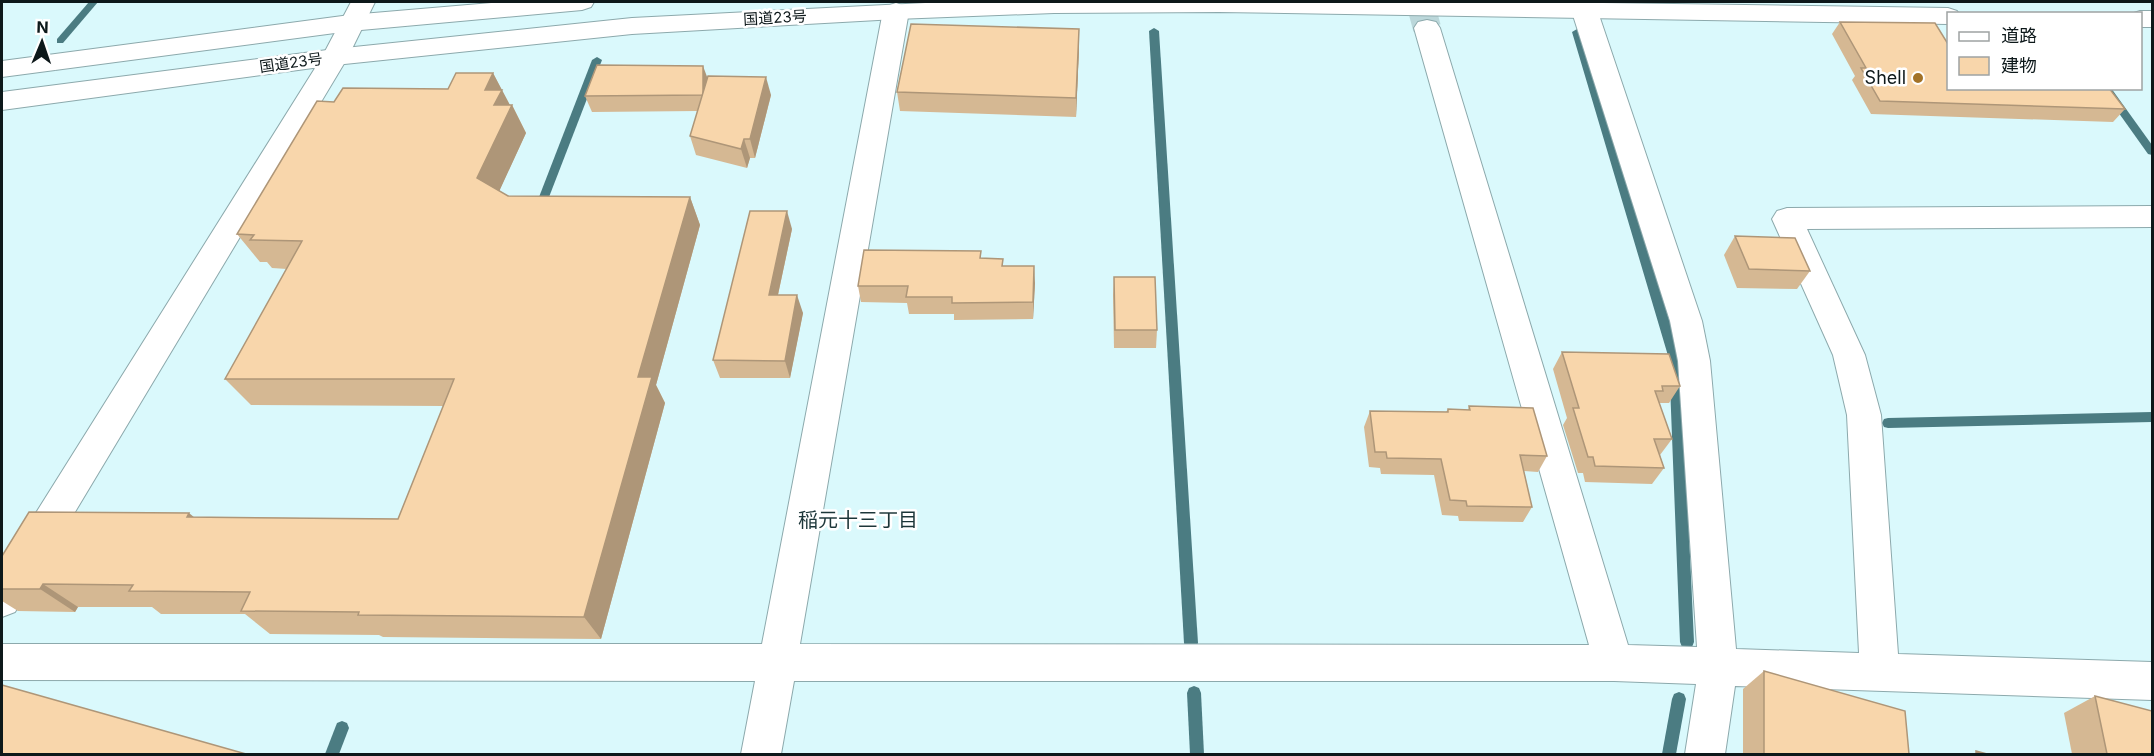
<svg xmlns="http://www.w3.org/2000/svg" width="2154" height="756" font-family="Inter,'Noto Sans JP',sans-serif">
	<style>
		.lines { fill: none; stroke-linecap: round; stroke-linejoin: round }
		.stream { fill: #4b7c82; fill-rule: evenodd }
		.minor-tunnel { stroke: #bbd7da; stroke-width: 28; stroke-dasharray: 28 14; stroke-linecap: butt }
		.minor-casing { stroke: #8ca9ac; stroke-width: 2 }
		.highway-casing { stroke: #8ca9ac; stroke-width: 2 }
		.minor { fill: #fff; fill-rule: evenodd }
		.highway { fill: #fff; fill-rule: evenodd }
		.wall { fill: #d5b893 }
		.shaded-wall { fill: #ae9678 }
		.building { fill: #f8d6ab; stroke: #ae9678; stroke-width: 1.5 }
		.poi-dot { fill: #a37227; stroke: #fff; stroke-width: 2 }
		.labels { text-anchor: middle; stroke-width: 5; stroke-linejoin: round; paint-order: stroke }
		.far-street-label { font-size: 15px; fill: #0d181a; stroke: #fff }
		.poi-label { font-size: 18px; fill: #0d181a; stroke: #fff; text-anchor: end }
		.neighbourhood-label { font-size: 20px; fill: #1c3639; stroke: #fff }
	</style>
	<rect width="100%" height="100%" fill="#daf9fc"/>
	<g class="lines">
		<!-- stream -->
		<g class="stream">
			<polygon points="89,2 98,2 63,43 57,43 57,39"/>
			<polygon points="1154,28 1159,31 1198,643 1196,648 1191,650 1186,648 1184,643 1149,31"/>
			<polygon points="1577,29 1582,32 1681,359 1694,642 1692,647 1687,649 1682,647 1680,642 1669,359 1572,32"/>
			<polygon points="597,57 602,60 544,210 539,214 535,213 534,210 592,60"/>
			<polygon points="2101,88 2111,88 2152,145 2152,155 2148,154"/>
			<polygon points="2152,412 2152,422 1888,428 1884,427 1882,423 1884,419 1888,418"/>
			<polygon points="1194,686 1199,688 1201,693 1204,754 1190,754 1187,693 1189,688"/>
			<polygon points="1679,692 1684,694 1686,699 1676,754 1662,754 1672,699 1674,694"/>
			<polygon points="342,721 347,723 349,728 339,754 325,754 337,723"/>
		</g>
		<!-- minor-tunnel -->
		<polyline class="minor-tunnel" points="1420,2 1427,28"/>
		<defs>
			<g id="minor">
				<polygon points="351,2 375,2 348,57 15,612 2,617 2,567 322,57"/>
				<polygon points="1585,2 1593,4 1597,9 1702,321 1710,361 1736,649 1859,653 1847,415 1833,355 1772,219 1777,211 1787,208 2152,206 2152,227 1807,229 1865,355 1881,415 1898,654 2152,662 2152,700 1735,686 1725,754 1685,754 1696,684 1614,681 794,681 781,754 741,754 755,681 2,680 2,644 762,644 883,11 887,6 896,3 905,6 909,11 800,644 1589,645 1414,28 1418,22 1427,20 1436,22 1440,28 1628,645 1697,647 1678,361 1670,321 1571,9 1575,4"/>
			</g>
			<g id="highway">
				<polygon points="503,2 594,2 591,7 582,10 350,31 2,77 2,61 350,15"/>
				<polygon points="945,2 1532,2 1948,8 1957,11 1959,14 1948,14 1948,24 1219,12 1054,13 896,19 632,34 335,65 2,110 2,92 335,49 632,18"/>
				<polygon points="2140,11 2152,11 2152,27 2140,27 2140,14 2131,14"/>
			</g>
		</defs>
		<!-- minor casing -->
		<use href="#minor" class="minor-casing"/>
		<!-- highway casing -->
		<use href="#highway" class="highway-casing"/>
		<!-- minor -->
		<use href="#minor" class="minor"/>
		<!-- highway -->
		<use href="#highway" class="highway"/>
	</g>
	<!-- wall -->
	<g class="wall">
		<polygon points="1840,22 1948,88 2125,109 2113,122 1871,114 1852,80 1855,76 1832,34"/>
		<polygon points="1079,29 1079,48 1076,117 900,111 897,92"/>
		<polygon points="493,73 509,105 512,105 526,133 499,191 508,196 690,197 700,225 656,385 665,403 601,639 383,637 379,635 270,634 245,614 161,614 152,607 78,607 75,612 18,611 2,601 2,556 195,517 398,519 444,406 251,405 225,379 287,269 272,268 267,262 260,262 237,234 334,102 448,89"/>
		<polygon points="707,79 771,95 755,158 750,158 747,168 696,155 690,136 698,111 592,112 585,96"/>
		<polygon points="792,229 778,295 803,313 790,378 720,378 713,360"/>
		<polygon points="1735,236 1810,271 1797,289 1737,288 1724,255"/>
		<polygon points="981,251 981,258 1003,259 1003,266 1035,283 1033,319 954,320 954,314 909,314 907,303 861,302 858,286"/>
		<polygon points="1114,277 1157,330 1156,348 1114,348 1113,295"/>
		<polygon points="1562,352 1680,386 1669,403 1659,403 1672,439 1660,455 1664,468 1652,484 1585,482 1583,473 1578,473 1563,425 1567,418 1553,369"/>
		<polygon points="1469,406 1547,456 1538,472 1524,471 1532,507 1523,522 1459,521 1458,516 1442,515 1434,475 1381,474 1380,468 1369,467 1364,427 1370,411 1446,412 1448,409 1468,410"/>
		<polygon points="1764,671 1909,754 1743,754 1743,689"/>
		<polygon points="2095,696 2152,754 2072,754 2064,713"/>
	</g>
	<!-- shaded-wall -->
	<g class="shaded-wall">
		<polygon points="1079,29 1079,48 1076,117 1076,98"/>
		<polygon points="703,66 709,82 703,95"/>
		<polygon points="493,73 511,107 512,105 526,133 492,207 477,178 485,90"/>
		<polygon points="766,77 771,95 755,158 750,139"/>
		<polygon points="744,139 750,158 747,168 741,149"/>
		<polygon points="690,197 700,225 656,385 665,403 601,639 584,617 638,377"/>
		<polygon points="787,211 792,229 774,313 769,295"/>
		<polygon points="1034,266 1035,283 1033,319 1033,302"/>
		<polygon points="797,295 803,313 790,378 785,361"/>
		<polygon points="189,513 218,537 187,517"/>
		<polygon points="43,584 78,607 75,612 40,589"/>
	</g>
	<!-- building -->
	<g class="building">
		<polygon points="1840,22 1935,23 1948,44 1948,88 2109,88 2125,109 1880,101 1861,68 1866,68"/>
		<polygon points="911,24 1079,29 1076,98 897,92"/>
		<polygon points="597,65 703,66 703,95 585,96"/>
		<polygon points="456,73 493,73 485,90 502,90 494,105 512,105 477,178 508,196 690,197 638,377 652,377 584,617 358,615 359,612 241,611 250,592 129,591 133,585 43,584 40,589 2,589 2,556 29,512 189,513 187,517 398,519 454,379 225,379 302,241 250,240 254,235 237,234 317,101 334,102 343,88 448,89"/>
		<polygon points="708,76 766,77 750,139 744,139 741,149 690,136"/>
		<polygon points="750,211 787,211 769,295 797,295 785,361 713,360"/>
		<polygon points="1735,236 1795,238 1810,271 1749,269"/>
		<polygon points="864,250 981,251 980,258 1003,259 1002,266 1034,266 1033,302 952,303 952,297 906,297 908,286 858,286"/>
		<polygon points="1114,277 1155,277 1157,330 1115,330"/>
		<polygon points="1562,352 1669,354 1680,386 1662,386 1663,391 1655,391 1672,439 1654,439 1664,468 1595,466 1593,457 1588,457 1573,408 1579,408"/>
		<polygon points="1469,406 1533,408 1547,456 1520,455 1532,507 1467,506 1466,501 1450,500 1441,459 1387,458 1386,452 1375,452 1370,411 1448,412 1448,409 1470,410"/>
		<polygon points="1764,671 1905,711 1909,754 1764,754"/>
		<polygon points="2,685 246,754 2,754"/>
		<polygon points="2095,696 2152,711 2152,754 2107,754"/>
		<polygon points="1976,751 1987,754 1976,754"/>
	</g>
	<!-- markers -->
	<circle class="poi-dot" cx="1918" cy="78" r="6"/>
	<g class="labels">
		<!-- far-street labels -->
		<g class="far-street-label">
			<text transform="translate(775 18) rotate(-3)" y="5">国道23号</text>
			<text transform="translate(291 63) rotate(-8)" y="5">国道23号</text>
		</g>
		<!-- poi labels -->
		<g class="poi-label">
			<text x="1906" y="84">Shell</text>
		</g>
		<!-- neighbourhood labels -->
		<g class="neighbourhood-label">
			<text x="858" y="527">稲元十三丁目</text>
		</g>
	</g>
	<!-- border -->
	<rect width="2154" height="756" fill="none" stroke="#0d181a" stroke-width="6"/>
	<!-- legend -->
	<rect x="1947" y="12" width="195" height="78" fill="#ffffff" stroke="#9ea3a3" stroke-width="1.5"/>
	<rect x="1959" y="32" width="30" height="9" fill="#ffffff" stroke="#9ea3a3" stroke-width="1.5"/>
	<text x="2001" y="42" font-size="18" fill="#0d181a">道路</text>
	<rect x="1959" y="57" width="30" height="18" fill="#f8d6ab" stroke="#9ea3a3" stroke-width="1.5"/>
	<text x="2001" y="72" font-size="18" fill="#0d181a">建物</text>
	<!-- north arrow -->
	<g transform="translate(42 42) rotate(2)" stroke="#ffffff" stroke-width="4.5" paint-order="stroke">
	<path d="M0-4.5L10 22L0 15L-10 22Z" fill="#0d181a"/>
	<text y="-9" font-size="16" font-weight="bold" text-anchor="middle" fill="#0d181a">N</text>
	</g>
</svg>
